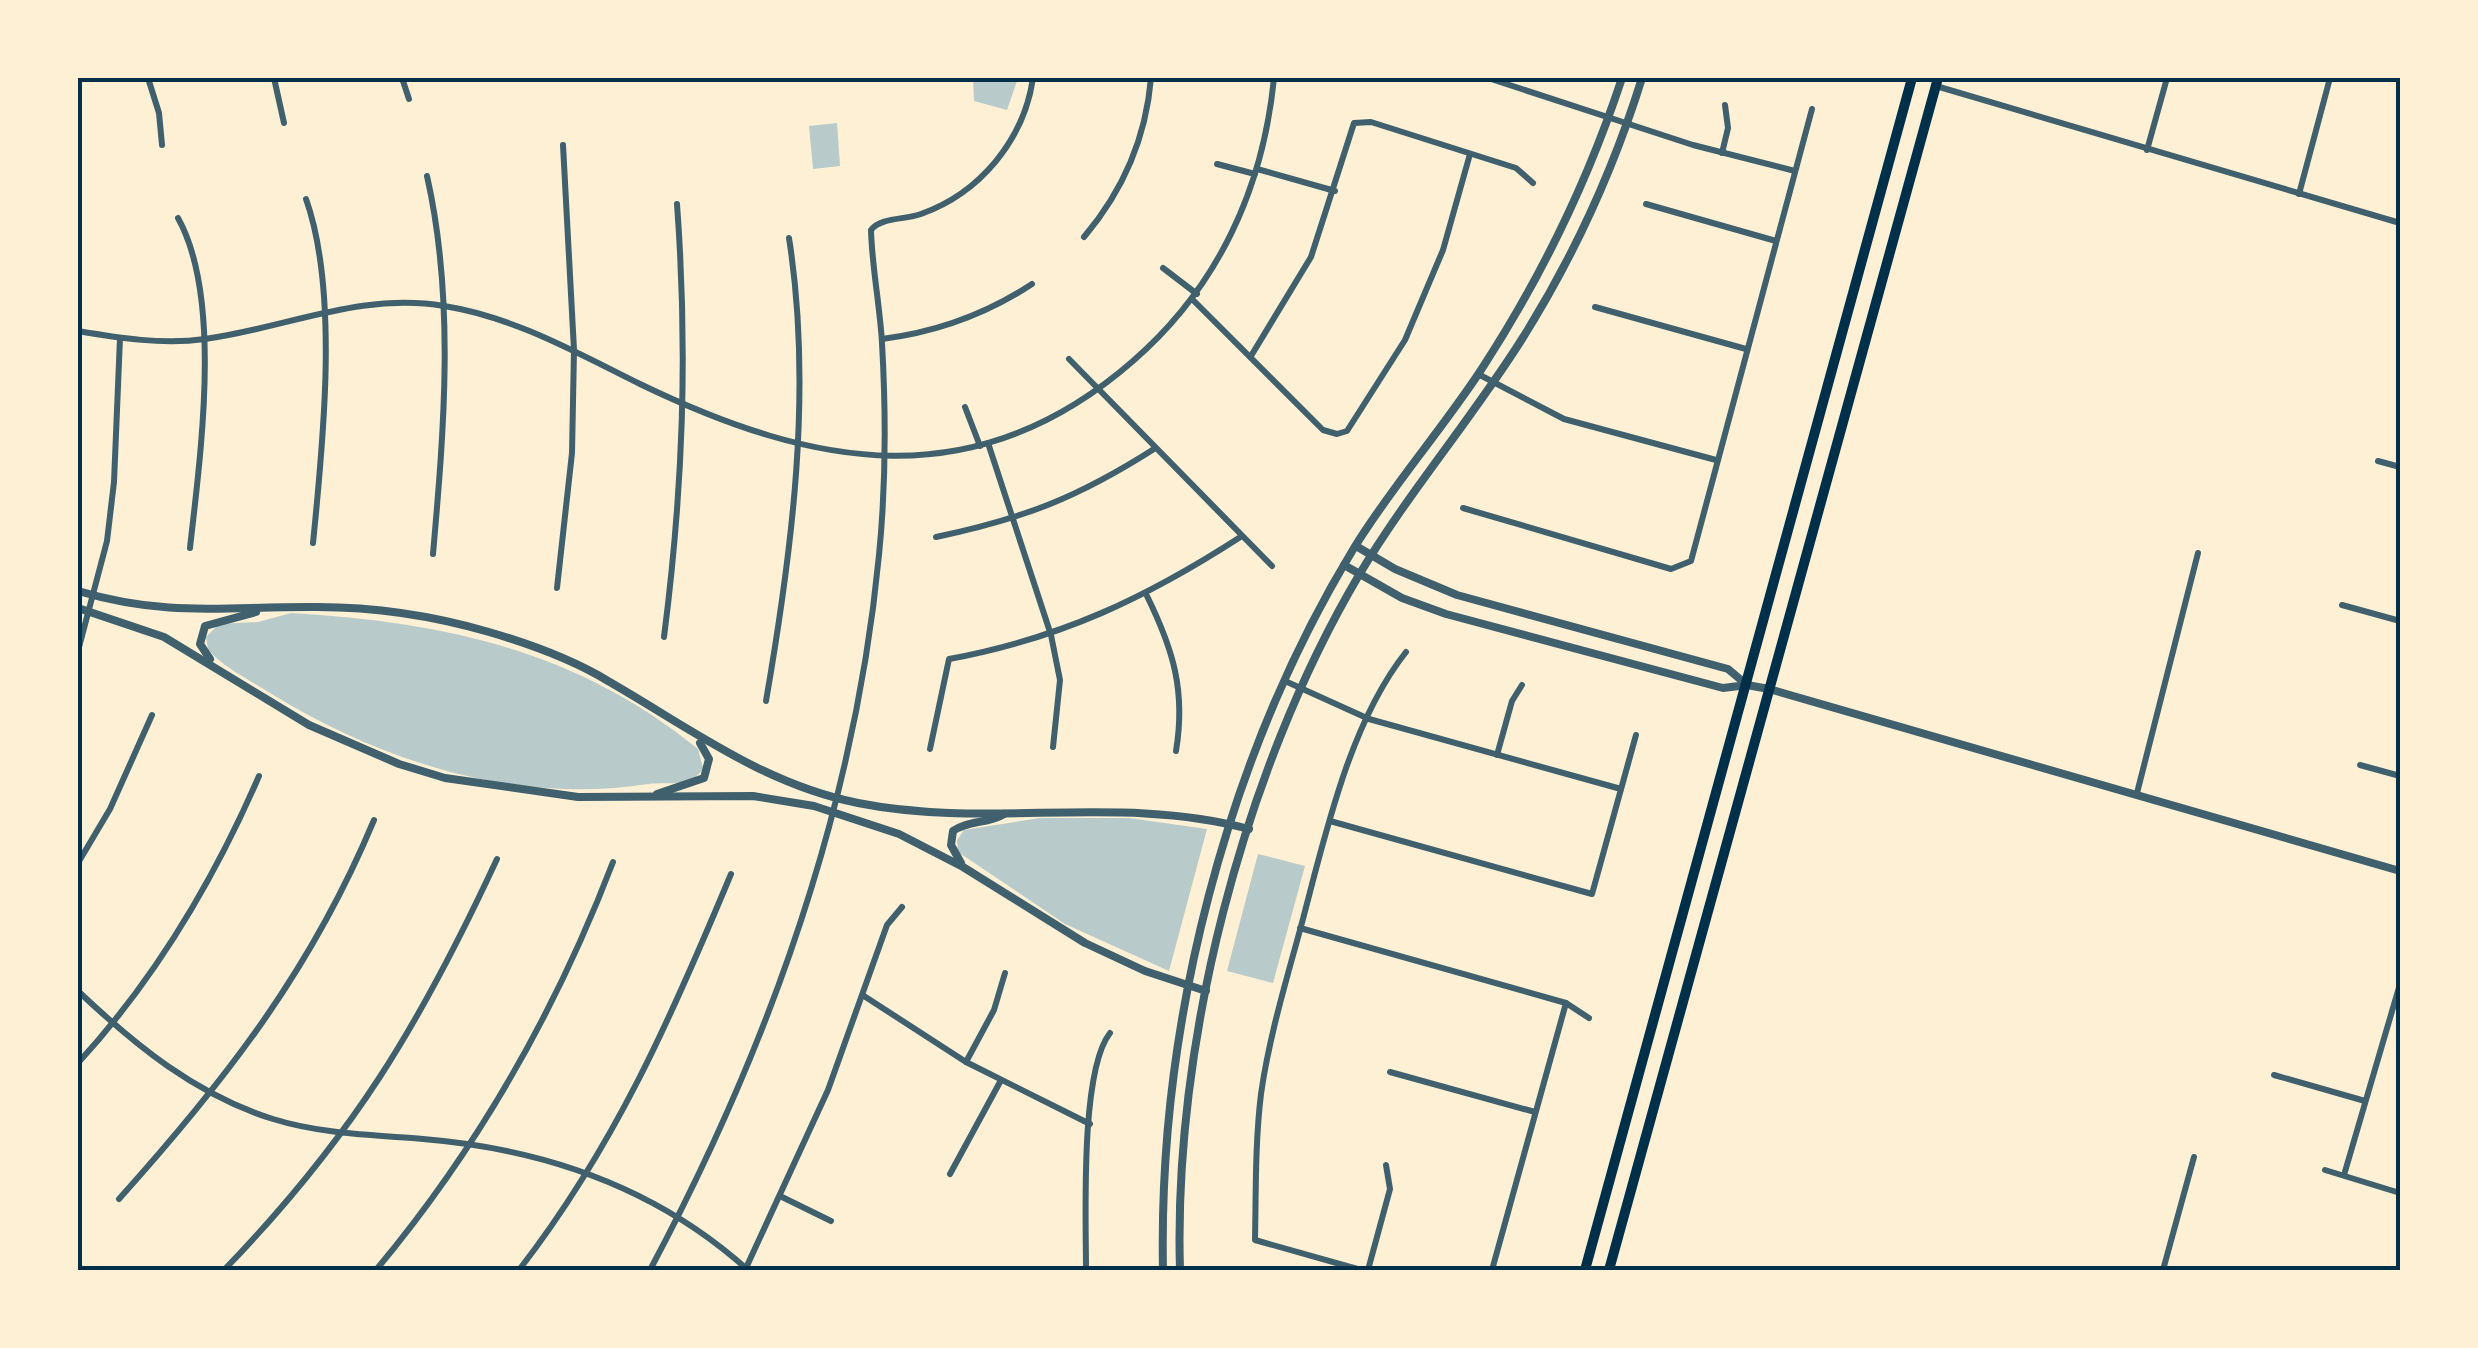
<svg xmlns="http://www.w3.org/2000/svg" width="2478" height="1348" font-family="'PT Serif',serif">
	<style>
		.green { fill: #b9caca }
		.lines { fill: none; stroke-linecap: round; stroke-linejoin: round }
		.minor { stroke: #3f606c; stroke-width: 6 }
		.tertiary { stroke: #3f606c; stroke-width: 8 }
		.primary { stroke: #003049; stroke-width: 10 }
		.neatline { fill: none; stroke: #003049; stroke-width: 4 }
	</style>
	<rect width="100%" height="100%" fill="#fdf0d5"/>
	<!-- green -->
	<g class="green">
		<polygon points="973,78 1018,78 1007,110 974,101"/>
		<polygon points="837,123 840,166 813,169 809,126"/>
		<path d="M291 613C444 622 576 650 698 749L703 768C692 789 669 781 648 784 518 805 381 762 270 693 250 680 222 667 208 649L206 637 219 624 258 622Z"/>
		<polygon points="1040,818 1129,818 1207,829 1169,971 1065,924 958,852 957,840 964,830"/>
		<polygon points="1258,854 1305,866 1273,983 1227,971"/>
	</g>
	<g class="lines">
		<!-- minor -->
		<g class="minor">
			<polyline points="148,78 159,113 162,145"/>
			<polyline points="274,78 284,123"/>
			<polyline points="402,78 409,99"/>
			<polyline points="1488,78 1693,145 1795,171"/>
			<polyline points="1936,86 2400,223"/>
			<polyline points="2147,150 2167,78"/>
			<polyline points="1722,153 1728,128 1725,105"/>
			<polyline points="1217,164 1255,174"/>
			<polyline points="1257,169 1335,191"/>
			<path d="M427 176C455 300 444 429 433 554"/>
			<polyline points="2299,194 2330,78"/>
			<path d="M306 199C339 292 323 444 313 543"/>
			<polyline points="1646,204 1776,241"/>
			<path d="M178 218C223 299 200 457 190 548"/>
			<path d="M1084 237C1123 191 1146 137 1151 78"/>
			<polyline points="1163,268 1197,294"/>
			<polyline points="1193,300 1323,430 1337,434 1347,431 1405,340 1443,250 1470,154"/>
			<polyline points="1595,307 1746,349"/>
			<path d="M78 331C119 338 163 345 205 339 286 328 360 292 444 306 514 317 577 353 640 384 814 468 975 499 1133 361 1218 287 1263 189 1274 78"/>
			<path d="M882 339C937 332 985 315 1032 284"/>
			<polyline points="1251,356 1311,257 1354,123 1371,122 1516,168 1533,183"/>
			<polyline points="1069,359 1272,566"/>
			<polyline points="1478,374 1564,419 1716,460"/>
			<polyline points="965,407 980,446"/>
			<polyline points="988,443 1051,635 1060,680 1053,747"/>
			<polyline points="2378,461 2400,467"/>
			<polyline points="1463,508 1671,569 1691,561 1812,109"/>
			<path d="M936 537C1025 518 1077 498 1154 449"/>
			<polyline points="557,588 572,453 574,350 563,145"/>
			<path d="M1147 596C1173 649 1186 691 1176 751"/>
			<polyline points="2342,605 2400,621"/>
			<path d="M664 637C683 489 688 353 677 204"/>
			<polyline points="78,651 107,541 114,482 120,338"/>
			<polyline points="1285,681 1369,719 1621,789"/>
			<path d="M766 701C792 551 813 390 789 238"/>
			<path d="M930 749 949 659C1062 638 1146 598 1242 536"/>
			<polyline points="1497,755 1512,701 1522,685"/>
			<polyline points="2360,765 2400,776"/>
			<polyline points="2137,793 2198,553"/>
			<polyline points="1330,821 1592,894 1636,735"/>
			<polyline points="78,863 110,809 152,715"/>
			<polyline points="1300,928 1566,1003 1589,1018"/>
			<path d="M78 991C135 1045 196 1095 273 1119 321 1134 373 1135 423 1139 545 1149 657 1188 748 1270"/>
			<polyline points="864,996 966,1062 1090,1124"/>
			<polyline points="966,1062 994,1010 1005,973"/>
			<path d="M78 1063C156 978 213 882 259 776"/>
			<polyline points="1390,1072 1535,1112"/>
			<polyline points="2274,1075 2365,1101"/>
			<polyline points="2325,1170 2400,1193"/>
			<polyline points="950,1174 1000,1082"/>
			<polyline points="2344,1175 2400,984"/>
			<polyline points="782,1197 831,1221"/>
			<path d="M119 1199C226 1080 312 969 374 820"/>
			<polyline points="746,1268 828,1090 887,925 902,907"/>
			<path d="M224 1270C352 1138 420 1025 497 859"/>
			<path d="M376 1270C478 1148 556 1011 613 862"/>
			<path d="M519 1270C615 1146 671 1018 731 874"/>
			<path d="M650 1270C768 1049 855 806 879 555 886 485 886 413 882 343 880 306 872 268 871 230 881 217 905 220 921 214 980 193 1024 140 1033 78"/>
			<path d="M1086 1270C1086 1219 1080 1071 1110 1033"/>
			<path d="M1361 1270 1255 1240C1256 1192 1255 1143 1261 1094 1269 1038 1285 985 1300 930 1324 841 1348 725 1406 652"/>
			<polyline points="1368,1270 1390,1189 1386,1165"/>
			<polyline points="1492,1270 1566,1003"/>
			<polyline points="2163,1270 2194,1157"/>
		</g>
		<!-- tertiary -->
		<g class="tertiary">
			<polyline points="1356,546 1395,569 1457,595 1728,669 1747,685"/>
			<polyline points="1344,565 1402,598 1446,614 1723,688 1747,685 1769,689 2400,871"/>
			<path d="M78 591C170 618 226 606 317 607 376 607 434 616 489 632 530 644 572 659 608 681 690 728 763 784 858 803 988 829 1120 794 1249 829"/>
			<polyline points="78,608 164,637 309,725 399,764 445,778 578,797 753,796 814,806 899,834 963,867 1085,943 1145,971 1206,991"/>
			<polyline points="210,659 200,644 205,626 256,612"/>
			<polyline points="657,794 704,778 709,759 700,743"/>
			<path d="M961 863 951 845 953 831C968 820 988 824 1004 814"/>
			<path d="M1163 1270C1158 1026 1226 758 1354 548 1392 486 1441 431 1481 370 1541 278 1588 181 1622 78"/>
			<path d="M1180 1270C1173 1044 1243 771 1359 575 1408 493 1471 420 1522 339 1573 258 1614 168 1642 78"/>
		</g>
		<!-- primary -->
		<g class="primary">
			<polyline points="1585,1270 1912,78"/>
			<polyline points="1609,1270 1938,78"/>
		</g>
	</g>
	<!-- border -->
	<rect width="2478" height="1348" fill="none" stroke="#fdf0d5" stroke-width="160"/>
	<rect x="80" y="80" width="2318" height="1188" class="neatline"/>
</svg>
